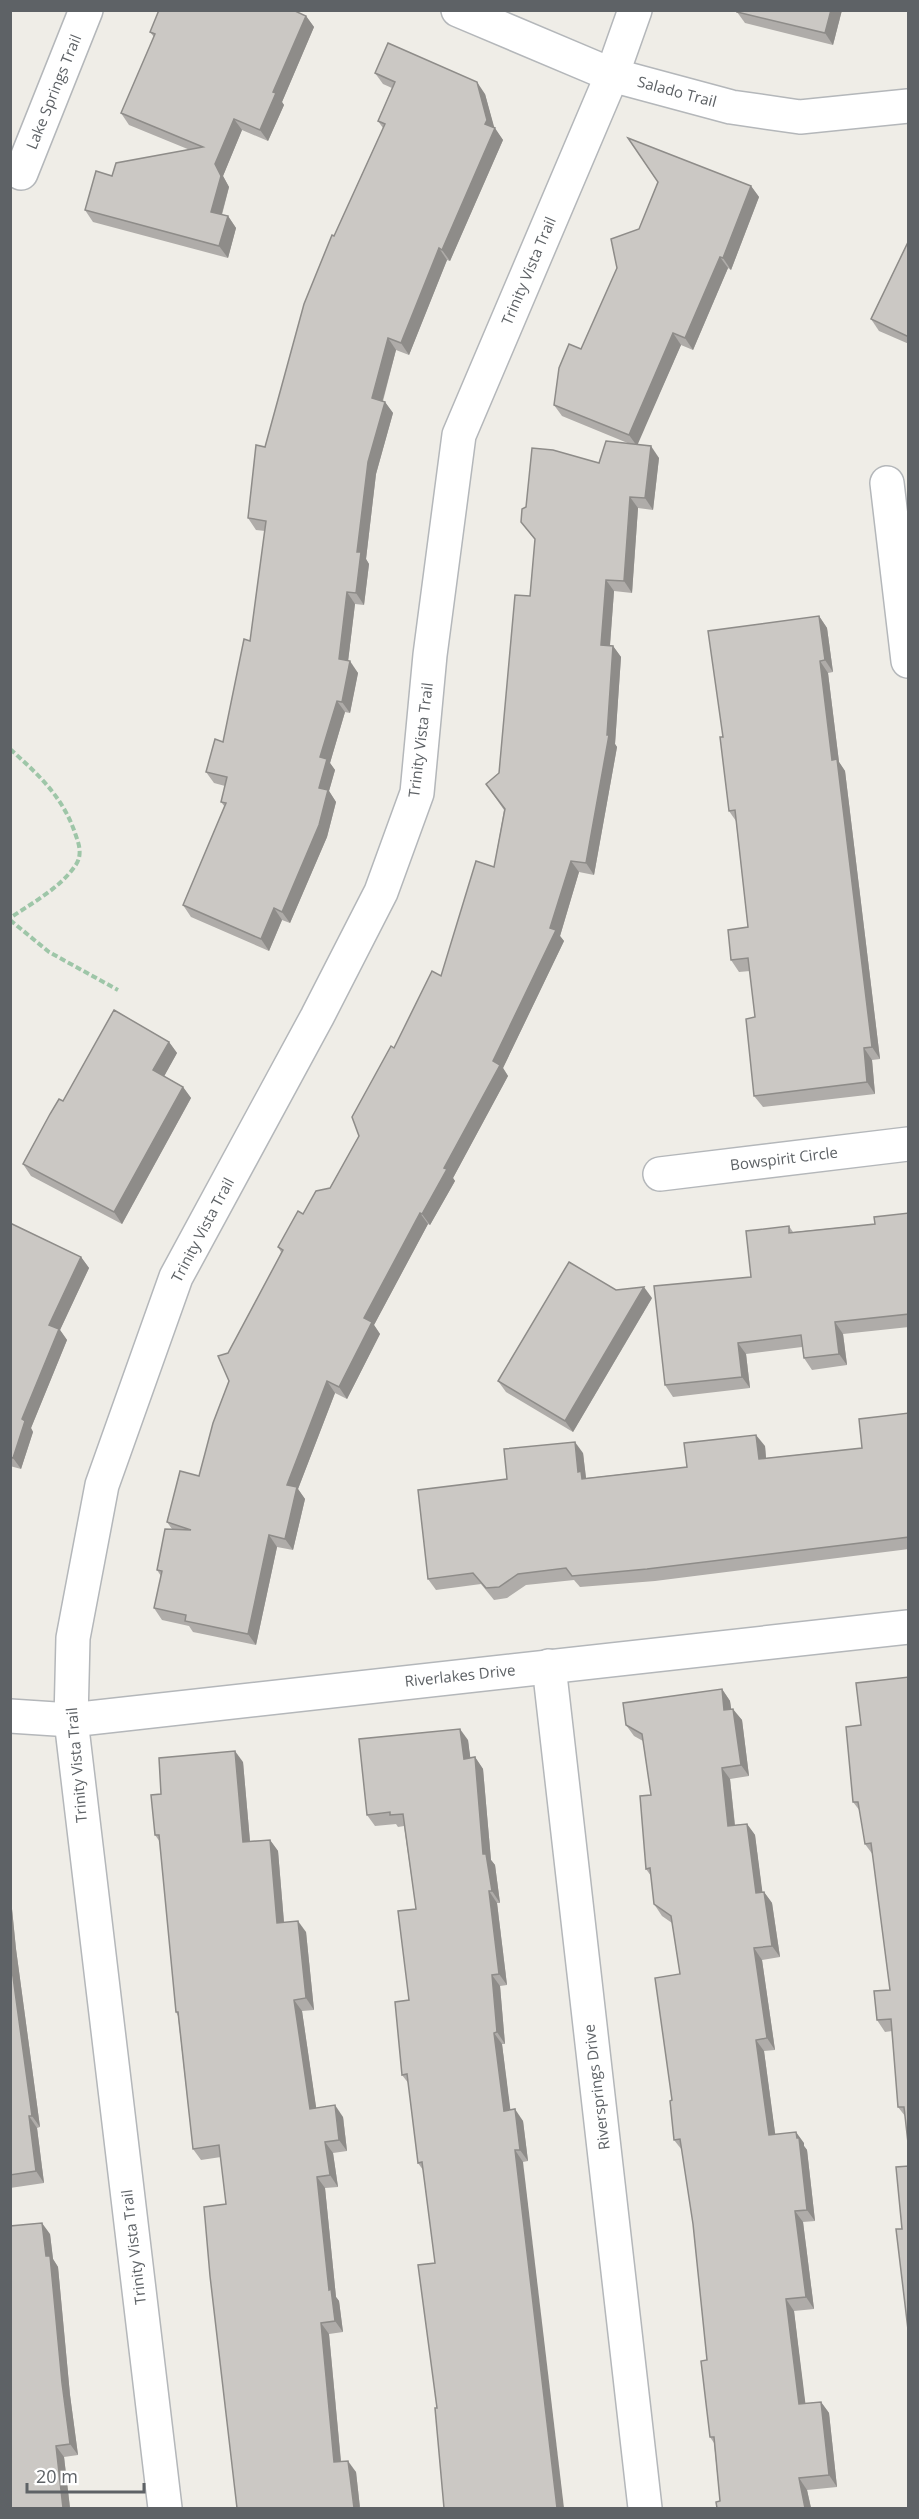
<svg xmlns="http://www.w3.org/2000/svg" width="919" height="2519" font-family="'Open Sans',sans-serif">
	<style>
		.lines { fill: none; stroke-linecap: round; stroke-linejoin: round }
		.minor-casing { stroke: #b4b7ba; stroke-width: 36 }
		.path { stroke: #9ec6a8; stroke-width: 4; stroke-dasharray: 6 3; stroke-linecap: butt }
		.minor { stroke: #fff; stroke-width: 33 }
		.wall { fill: #afaca9 }
		.shaded-wall { fill: #8e8c89 }
		.building { fill: #cbc8c4; stroke: #8e8c89; stroke-width: 1.5 }
		.labels { text-anchor: middle; stroke-width: 6; stroke-linejoin: round; paint-order: stroke }
		.street-label { font-size: 15px; fill: #5e6266; stroke: #fff }
	</style>
	<rect width="100%" height="100%" fill="#efede7"/>
	<g class="lines">
		<defs>
			<g id="minor">
				<polyline points="458,10 612,75 731,107 800,117 908,106"/>
				<polyline points="21,173 86,10"/>
				<polyline points="887,483 908,661"/>
				<polyline points="660,1174 908,1144"/>
				<polyline points="549,1666 645,2508"/>
				<polyline points="10,1716 71,1720 908,1627"/>
				<polyline points="165,2508 71,1720 73,1638 102,1485 176,1277 317,1017 381,892 417,793 430,655 459,435 612,75 635,10"/>
			</g>
		</defs>
		<!-- minor casing -->
		<use href="#minor" class="minor-casing"/>
		<!-- path -->
		<g class="path">
			<path d="M10 749C39 775 64 798 76 836 80 846 82 857 75 866 60 888 32 903 10 918"/>
			<polyline points="10,920 49,952 118,990"/>
		</g>
		<!-- minor -->
		<use href="#minor" class="minor"/>
	</g>
	<!-- wall -->
	<g class="wall">
		<polygon points="738,10 842,10 833,45 745,23 737,12"/>
		<polygon points="306,16 314,27 282,102 284,105 268,141 242,130 223,176 229,187 222,215 228,216 236,228 228,258 93,222 85,210 112,176 190,150 129,125 121,113 154,37 150,32"/>
		<polygon points="375,73 485,94 494,128 503,140 450,261 447,260 409,355 396,350 383,401 385,402 393,413 376,474 366,559 369,564 364,605 355,604 348,661 358,673 350,713 345,712 330,763 335,770 329,791 336,802 327,837 290,923 282,920 269,951 191,917 183,905 225,807 221,802 225,786 214,783 206,772 223,742 250,641 265,531 256,530 248,518 265,447 334,236 383,128 378,121 392,88 383,84"/>
		<polygon points="751,186 759,197 731,270 728,268 693,350 681,345 637,444 659,458 653,510 638,508 632,593 614,591 610,646 613,646 621,657 615,744 617,747 594,875 579,872 560,936 564,941 503,1068 508,1076 453,1178 455,1181 430,1225 428,1224 374,1325 380,1334 347,1399 335,1393 298,1489 305,1499 293,1550 277,1547 256,1645 193,1632 189,1626 162,1620 154,1608 161,1576 157,1570 172,1529 167,1522 199,1476 229,1381 281,1252 278,1247 303,1214 330,1188 359,1136 394,1048 441,976 494,867 504,810 486,784 499,773 530,596 535,540 521,522 599,463 630,444 562,416 554,405 639,229"/>
		<polygon points="909,240 909,344 879,331 871,319"/>
		<polygon points="819,616 827,628 833,672 828,673 839,762 845,771 880,1059 872,1060 875,1094 763,1107 754,1096 755,1017 750,971 739,972 731,960 748,927 736,821 729,811 723,737"/>
		<polygon points="169,1042 177,1053 164,1076 183,1087 191,1098 122,1224 31,1176 23,1164 63,1101"/>
		<polygon points="909,1213 909,1327 843,1334 847,1365 812,1370 804,1358 802,1347 746,1354 750,1388 673,1397 665,1385 751,1277 789,1226 793,1232 875,1224"/>
		<polygon points="10,1223 81,1257 89,1268 60,1330 67,1340 31,1428 33,1432 21,1469 10,1466"/>
		<polygon points="652,1298 573,1432 506,1392 498,1381"/>
		<polygon points="909,1413 909,1549 655,1581 580,1587 574,1580 526,1585 507,1598 494,1600 481,1584 436,1590 428,1579 507,1479 583,1453 586,1478 687,1467 765,1446 766,1458 862,1448"/>
		<polygon points="722,1689 730,1701 731,1709 742,1720 749,1776 730,1779 735,1825 747,1824 755,1835 762,1892 764,1892 772,1903 780,1957 762,1960 775,2050 764,2051 775,2134 804,2143 804,2146 807,2150 815,2221 803,2222 814,2309 794,2311 805,2404 821,2402 829,2413 837,2487 807,2490 811,2508 717,2508 720,2501 714,2443 710,2437 707,2360 693,2224 682,2150 674,2140 672,2100 680,1974 672,1923 662,1916 654,1904 651,1876 646,1869 651,1795 643,1741 634,1736 626,1725"/>
		<polygon points="861,1725 905,2116 898,2107 892,2031 885,2032 877,2020 890,1990 873,1855 865,1844 860,1811 853,1802"/>
		<polygon points="468,1740 470,1758 475,1757 483,1769 491,1860 495,1865 500,1903 497,1903 507,1985 500,1986 505,2044 502,2044 510,2110 523,2121 528,2161 523,2162 437,2408 435,2263 423,2170 418,2163 409,2084 402,2075 416,1909 404,1826 398,1827 396,1824 375,1826 367,1815"/>
		<polygon points="243,1762 250,1841 270,1840 278,1851 284,1922 306,1932 314,2010 302,2011 316,2108 343,2117 347,2151 333,2153 338,2187 325,2188 336,2297 339,2301 343,2332 329,2334 341,2461 356,2472 360,2508 226,2204 221,2157 201,2160 193,2149 178,2016 176,2012 160,1842 155,1835 161,1794"/>
		<polygon points="10,1889 16,1949 40,2127 37,2128 44,2183 10,2188"/>
		<polygon points="50,2234 53,2259 58,2267 70,2395 78,2455 64,2457 70,2508 10,2508"/>
	</g>
	<!-- shaded-wall -->
	<g class="shaded-wall">
		<polygon points="831,10 842,10 833,45 825,33"/>
		<polygon points="306,16 314,27 282,102 284,105 268,141 260,130 273,92"/>
		<polygon points="477,82 485,94 495,130 495,128 503,140 450,261 442,250 485,124"/>
		<polygon points="234,119 242,130 223,176 229,187 219,224 211,212 215,164"/>
		<polygon points="751,186 759,197 731,270 723,258"/>
		<polygon points="228,216 236,228 228,258 219,246"/>
		<polygon points="439,248 447,260 409,355 401,343"/>
		<polygon points="720,257 728,268 693,350 685,338"/>
		<polygon points="673,333 681,345 637,446 629,435"/>
		<polygon points="388,338 396,350 380,410 372,398"/>
		<polygon points="385,402 393,413 376,474 366,559 369,564 364,605 356,593 357,552 368,462"/>
		<polygon points="651,446 659,458 653,510 645,498"/>
		<polygon points="630,497 638,508 632,593 624,581"/>
		<polygon points="606,580 614,591 609,657 601,645"/>
		<polygon points="347,592 355,604 347,670 339,659"/>
		<polygon points="819,616 827,628 833,672 825,660"/>
		<polygon points="613,646 621,657 615,744 617,747 594,875 586,863 607,735"/>
		<polygon points="350,661 358,673 350,713 342,702"/>
		<polygon points="820,661 828,673 839,762 845,771 880,1059 872,1047 832,760"/>
		<polygon points="337,701 345,712 330,763 335,770 329,791 336,802 327,837 290,923 282,912 319,788 320,757"/>
		<polygon points="571,861 579,872 560,936 564,941 503,1068 508,1076 453,1178 455,1181 430,1225 422,1214 444,1168 493,1061 550,928"/>
		<polygon points="274,908 282,920 269,951 261,939"/>
		<polygon points="169,1042 177,1053 161,1082 153,1070"/>
		<polygon points="864,1048 872,1060 875,1094 867,1082"/>
		<polygon points="183,1087 191,1098 122,1224 114,1212"/>
		<polygon points="420,1213 428,1224 374,1325 380,1334 347,1399 339,1387 364,1318"/>
		<polygon points="81,1257 89,1268 60,1330 67,1340 31,1428 33,1432 21,1469 13,1458 22,1419 49,1325"/>
		<polygon points="644,1287 652,1298 573,1432 565,1421"/>
		<polygon points="835,1322 843,1334 847,1365 839,1354"/>
		<polygon points="738,1343 746,1354 750,1388 742,1377"/>
		<polygon points="327,1381 335,1393 298,1489 305,1499 293,1550 285,1539 287,1485"/>
		<polygon points="756,1435 765,1446 767,1470 759,1459"/>
		<polygon points="575,1442 583,1453 586,1478 582,1479 578,1472"/>
		<polygon points="269,1535 277,1547 256,1645 248,1634"/>
		<polygon points="722,1689 730,1701 733,1721 724,1710"/>
		<polygon points="733,1709 742,1720 749,1776 741,1765"/>
		<polygon points="460,1729 468,1740 472,1770 464,1759"/>
		<polygon points="235,1751 243,1762 251,1853 243,1842"/>
		<polygon points="475,1757 483,1769 491,1860 495,1865 500,1903 492,1891 483,1854"/>
		<polygon points="722,1768 730,1779 736,1837 728,1826"/>
		<polygon points="747,1824 755,1835 764,1904 756,1893"/>
		<polygon points="270,1840 278,1851 285,1935 277,1923"/>
		<polygon points="10,1889 16,1949 40,2127 32,2116 10,1955"/>
		<polygon points="489,1891 497,1903 507,1985 499,1974"/>
		<polygon points="764,1892 772,1903 780,1957 772,1946"/>
		<polygon points="298,1921 306,1932 314,2010 306,1998"/>
		<polygon points="754,1948 762,1960 775,2050 767,2038"/>
		<polygon points="492,1975 500,1986 505,2044 497,2032"/>
		<polygon points="294,2000 302,2011 318,2120 310,2109"/>
		<polygon points="494,2033 502,2044 512,2122 504,2111"/>
		<polygon points="756,2040 764,2051 777,2147 769,2135"/>
		<polygon points="335,2105 343,2117 347,2151 339,2140"/>
		<polygon points="515,2109 523,2121 528,2161 520,2150"/>
		<polygon points="29,2116 37,2128 44,2183 36,2171"/>
		<polygon points="796,2132 804,2143 804,2146 807,2150 815,2221 807,2210"/>
		<polygon points="325,2142 333,2153 338,2187 330,2175"/>
		<polygon points="515,2150 523,2162 564,2508 557,2508"/>
		<polygon points="317,2177 325,2188 336,2297 339,2301 343,2332 335,2321 329,2290"/>
		<polygon points="795,2211 803,2222 814,2309 806,2297"/>
		<polygon points="42,2223 50,2234 53,2259 58,2267 70,2395 78,2455 70,2444"/>
		<polygon points="786,2299 794,2311 807,2416 799,2404"/>
		<polygon points="321,2323 329,2334 342,2474 334,2462"/>
		<polygon points="821,2402 829,2413 837,2487 829,2475"/>
		<polygon points="56,2446 64,2457 70,2508 63,2508"/>
		<polygon points="348,2461 356,2472 360,2508 354,2508"/>
		<polygon points="799,2478 807,2490 811,2508 805,2508"/>
	</g>
	<!-- building -->
	<g class="building">
		<polygon points="159,10 293,10 306,16 273,92 276,93 260,130 234,119 215,164 221,176 211,212 228,216 219,246 85,210 96,171 112,176 116,163 203,147 121,113 155,34 150,32"/>
		<polygon points="738,10 831,10 825,33 737,12"/>
		<polygon points="388,43 477,82 487,120 485,124 495,128 442,250 439,248 401,343 388,338 372,398 385,402 368,462 357,552 361,552 356,593 347,592 339,659 350,661 342,702 337,701 320,757 327,759 319,788 328,790 319,825 282,912 274,908 261,939 183,905 226,803 221,802 227,777 206,772 215,739 223,742 244,639 250,641 266,521 248,518 256,445 265,447 304,304 332,235 334,236 385,124 378,121 395,82 375,73"/>
		<polygon points="628,138 751,186 723,258 720,257 685,338 673,333 629,435 554,405 559,368 569,344 581,349 617,268 611,239 639,229 658,182"/>
		<polygon points="909,240 909,337 871,319"/>
		<polygon points="606,441 651,446 645,498 630,497 624,581 606,580 601,645 613,646 607,735 609,735 586,863 571,861 550,928 556,930 493,1061 500,1065 444,1168 447,1169 422,1214 420,1213 364,1318 372,1322 339,1387 327,1381 287,1485 297,1487 285,1539 269,1535 248,1634 185,1621 186,1615 154,1608 162,1571 157,1570 165,1529 191,1530 167,1522 180,1471 199,1476 213,1423 229,1381 218,1356 228,1353 283,1250 278,1247 298,1211 303,1214 316,1191 330,1188 359,1136 352,1117 391,1046 394,1048 432,971 441,976 476,861 494,867 505,809 486,784 499,773 515,595 530,596 535,539 521,522 522,509 526,507 532,448 553,450 599,463"/>
		<polygon points="819,616 825,660 820,661 832,760 837,759 872,1047 864,1048 867,1082 754,1096 746,1019 755,1017 748,958 731,960 728,930 748,927 735,810 729,811 720,737 723,737 708,631"/>
		<polygon points="114,1010 169,1042 153,1070 183,1087 114,1212 23,1164 50,1114 59,1099 63,1101"/>
		<polygon points="909,1213 909,1314 835,1322 839,1354 804,1358 801,1335 738,1343 742,1377 665,1385 654,1286 751,1277 746,1231 789,1226 789,1233 875,1224 874,1217"/>
		<polygon points="10,1223 81,1257 49,1325 59,1329 22,1419 25,1421 13,1458 10,1457"/>
		<polygon points="569,1262 616,1290 644,1287 565,1421 498,1381"/>
		<polygon points="909,1413 909,1537 647,1569 572,1576 566,1568 518,1574 499,1587 486,1588 473,1573 428,1579 418,1490 507,1479 504,1449 575,1442 578,1472 581,1471 582,1479 687,1467 684,1443 756,1435 759,1459 862,1448 859,1419"/>
		<polygon points="909,1677 909,2152 904,2107 898,2107 891,2019 877,2020 874,1991 890,1990 871,1843 865,1844 858,1802 853,1802 846,1727 861,1725 856,1683"/>
		<polygon points="722,1689 724,1710 733,1709 741,1765 722,1768 728,1826 747,1824 756,1893 764,1892 772,1946 754,1948 767,2038 756,2040 769,2135 796,2132 797,2138 799,2138 807,2210 795,2211 806,2297 786,2299 799,2404 821,2402 829,2475 799,2478 805,2508 717,2508 716,2502 720,2501 714,2437 710,2437 701,2361 707,2360 693,2224 680,2139 674,2140 670,2101 672,2100 655,1978 680,1974 671,1916 654,1904 650,1868 646,1869 640,1796 651,1795 642,1734 626,1725 623,1703"/>
		<polygon points="460,1729 464,1759 475,1757 483,1854 486,1854 492,1891 489,1891 499,1974 492,1975 497,2032 494,2033 504,2111 515,2109 520,2150 515,2150 557,2508 444,2508 435,2408 437,2408 418,2265 435,2263 422,2162 418,2163 407,2074 402,2075 395,2002 409,2000 398,1911 416,1909 403,1814 390,1815 390,1812 367,1815 359,1739"/>
		<polygon points="235,1751 243,1842 270,1840 277,1923 298,1921 306,1998 294,2000 310,2109 335,2105 339,2140 325,2142 330,2175 317,2177 329,2290 331,2289 335,2321 321,2323 334,2462 348,2461 354,2508 237,2508 210,2276 204,2207 226,2204 219,2145 193,2149 178,2012 176,2012 159,1835 155,1835 151,1795 161,1794 159,1758"/>
		<polygon points="10,1955 32,2116 29,2116 36,2171 10,2175"/>
		<polygon points="909,2166 909,2338 896,2229 902,2229 896,2167"/>
		<polygon points="42,2223 46,2256 50,2256 62,2383 70,2444 56,2446 63,2508 10,2508 10,2226"/>
	</g>
	<g class="labels">
		<!-- street labels -->
		<g class="street-label">
			<text transform="translate(54 92) rotate(-68)" y="5">Lake Springs Trail</text>
			<text transform="translate(677 92) rotate(15)" y="5">Salado Trail</text>
			<text transform="translate(529 271) rotate(-67)" y="5">Trinity Vista Trail</text>
			<text transform="translate(421 740) rotate(-83)" y="5">Trinity Vista Trail</text>
			<text transform="translate(784 1159) rotate(-7)" y="5">Bowspirit Circle</text>
			<text transform="translate(203 1230) rotate(-62)" y="5">Trinity Vista Trail</text>
			<text transform="translate(460 1676) rotate(-6)" y="5">Riverlakes Drive</text>
			<text transform="translate(77 1765) rotate(-95)" y="5">Trinity Vista Trail</text>
			<text transform="translate(597 2087) rotate(-97)" y="5">Riversprings Drive</text>
			<text transform="translate(134 2247) rotate(-97)" y="5">Trinity Vista Trail</text>
		</g>
	</g>
	<!-- border -->
	<rect width="919" height="2519" fill="none" stroke="#5e6266" stroke-width="24"/>
	<!-- scale -->
	<path d="M27 2483v9h117v-9" fill="none" stroke="#5e6266" stroke-width="3"/>
	<text x="36" y="2483" font-size="18" fill="#5e6266" stroke="#ffffff" stroke-width="4.5" paint-order="stroke">20 m</text>
</svg>
